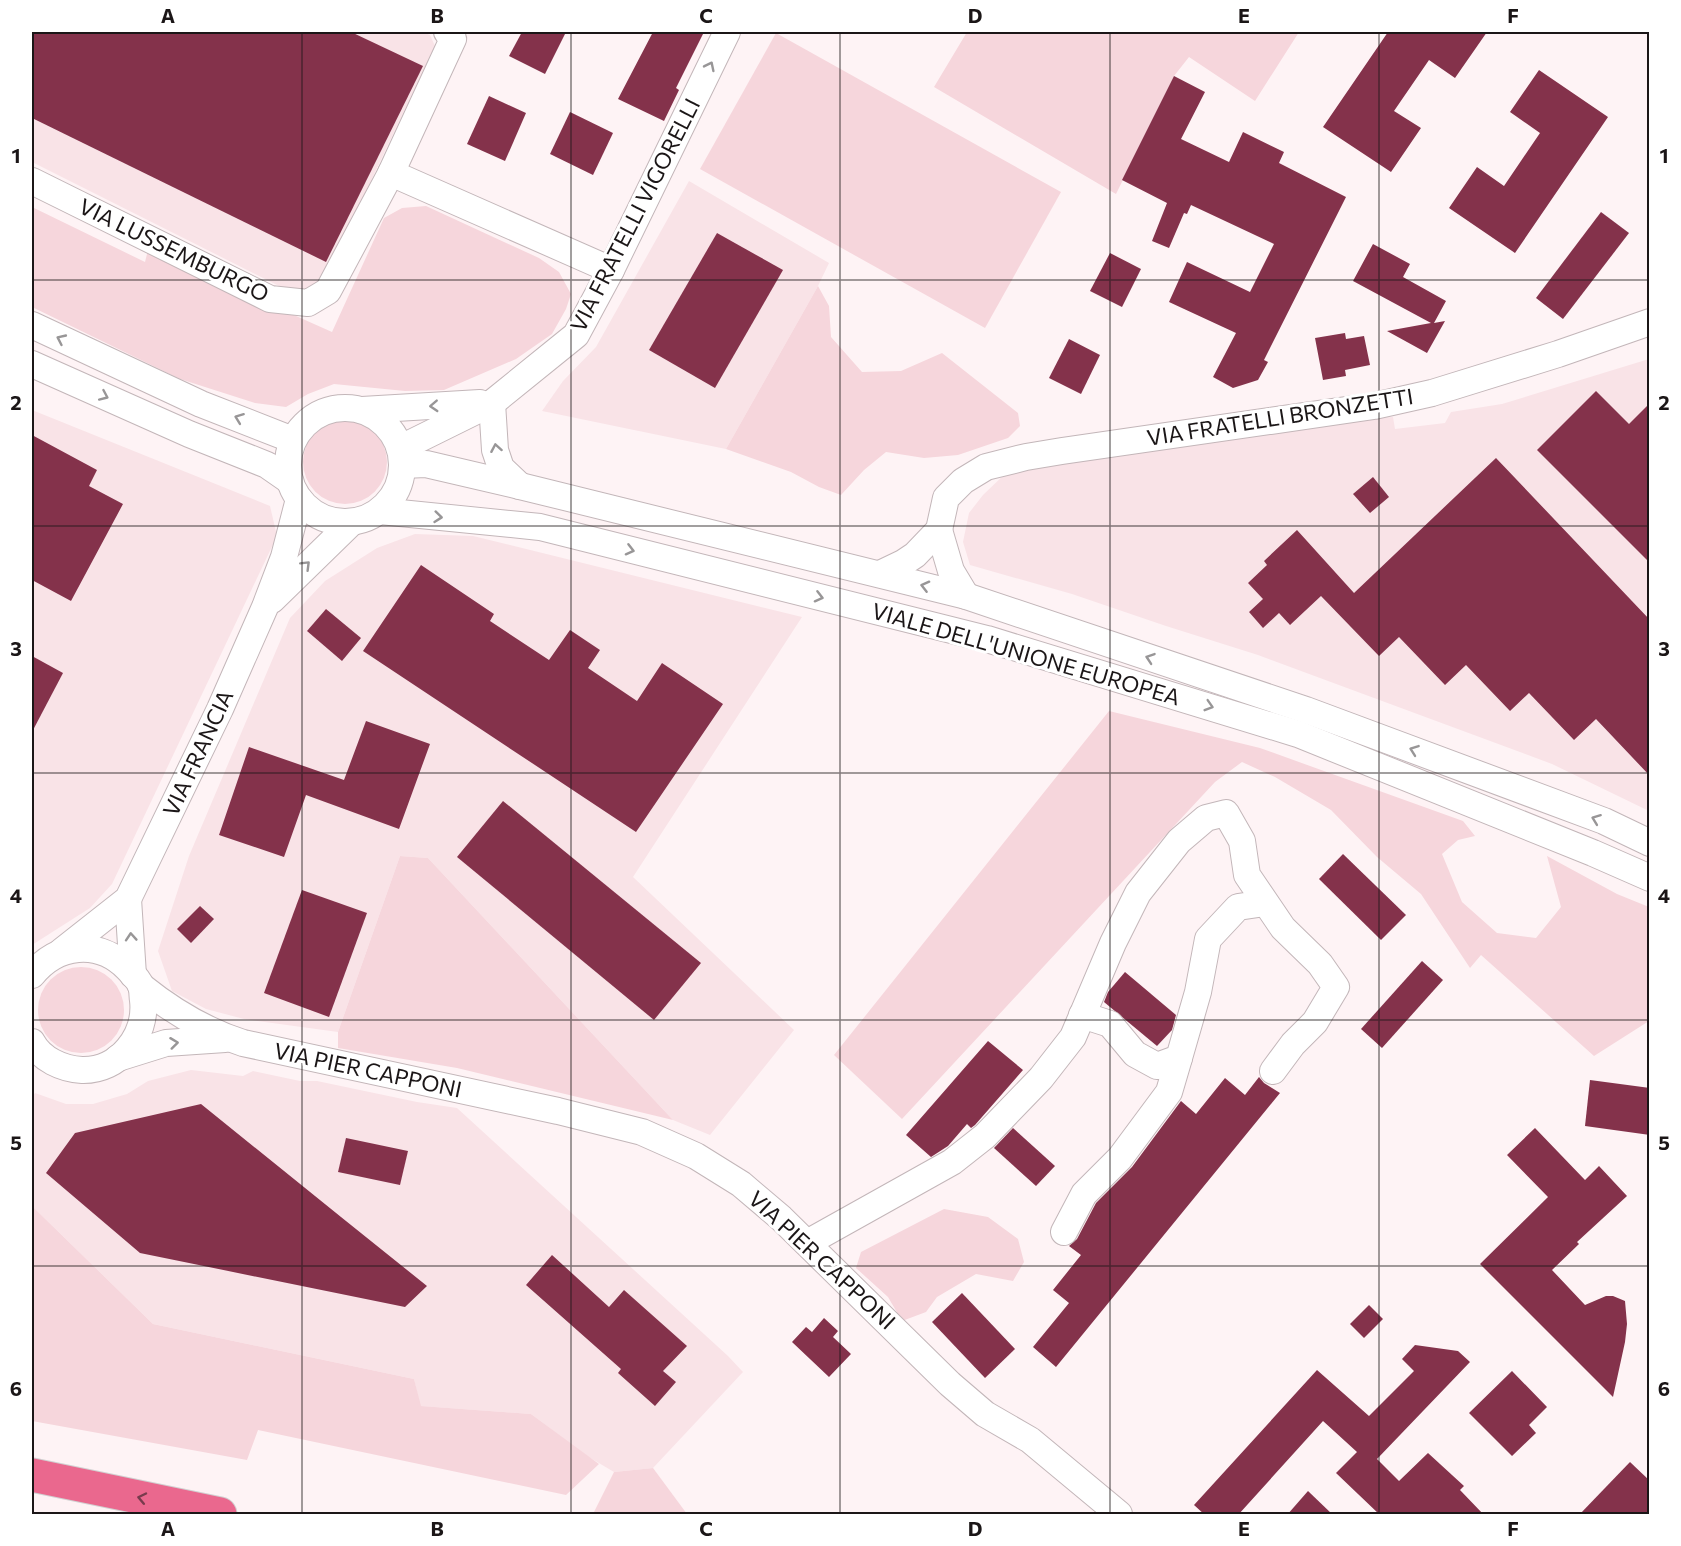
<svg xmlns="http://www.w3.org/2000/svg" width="1681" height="1546" font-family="Commissioner,sans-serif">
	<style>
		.built { fill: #f9e3e7 }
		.green { fill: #f6d6dc }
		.building { fill: #84324b }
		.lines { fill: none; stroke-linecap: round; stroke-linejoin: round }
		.street-casing { stroke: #c3b6b9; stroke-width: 28 }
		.highway-casing { stroke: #d1d0d1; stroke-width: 35 }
		.street { stroke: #fff; stroke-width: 26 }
		.highway { stroke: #ea688e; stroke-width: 33 }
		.oneway { stroke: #989697 }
		.oneway2 { stroke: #783b4d }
		.grid { fill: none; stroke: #1b1617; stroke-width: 1.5; stroke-opacity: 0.55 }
		.labels { text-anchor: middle; stroke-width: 6; stroke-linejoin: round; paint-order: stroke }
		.street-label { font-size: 22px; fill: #1b1617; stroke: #fff }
		.neatline { fill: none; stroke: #1b1617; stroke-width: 2 }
		.grid-label { font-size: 20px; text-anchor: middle; font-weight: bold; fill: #1b1617 }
	</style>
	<rect width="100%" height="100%" fill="#fef3f5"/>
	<!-- built -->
	<g class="built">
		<polygon points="32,32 423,32 430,35 435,46 320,288 295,294 32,162"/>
		<polygon points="689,181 829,263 818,286 726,449 542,411 563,381 596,347"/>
		<polygon points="1649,359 1649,811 1552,764 1258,655 1166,626 1072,594 970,565 963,542 969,513 983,495 1007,472 1357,419 1393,417 1395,429 1445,423 1451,412 1502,404"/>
		<polygon points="32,410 270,506 277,536 112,884 90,908 32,945"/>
		<polygon points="415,534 473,536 802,617 633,877 794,1030 710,1135 673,1120 428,858 400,856 338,1032 244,1019 206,1009 172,991 158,951 189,856 290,618 325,581 377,548"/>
		<polygon points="191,1070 243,1076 253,1071 300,1081 317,1081 417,1102 457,1108 728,1356 743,1372 653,1468 614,1472 587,1456 531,1414 420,1406 414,1379 153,1324 32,1206 32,1098 35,1093 66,1104 93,1104 127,1094 148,1081"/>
	</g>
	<!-- green -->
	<g class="green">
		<polygon points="967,32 1299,32 1255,101 1189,57 1174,76 1116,194 934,87"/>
		<polygon points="776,33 1061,192 985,328 700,169"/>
		<polygon points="426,206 539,258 559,272 571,294 566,309 552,334 516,359 444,390 405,391 334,384 308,394 286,407 255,403 180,379 32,307 32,207 145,262 148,250 332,332 384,218 402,208"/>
		<polygon points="818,286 829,306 831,337 862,372 901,371 942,353 1018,413 1020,426 1008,438 958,455 924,458 886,452 864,470 841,495 819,487 791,472 726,449"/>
		<circle cx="345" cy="462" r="42"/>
		<polygon points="1109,711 1260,748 1463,821 1475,836 1458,840 1442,854 1462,902 1497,933 1536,938 1561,907 1547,856 1617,894 1649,907 1649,1021 1594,1056 1481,955 1470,968 1421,894 1377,857 1331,810 1275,777 1242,762 1215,782 902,1119 834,1055"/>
		<polygon points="400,856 428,858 673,1120 457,1068 338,1048 338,1032"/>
		<circle cx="81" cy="1010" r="43"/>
		<polygon points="32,1206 153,1324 414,1379 421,1406 531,1414 599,1464 566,1495 258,1430 247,1460 32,1421"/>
		<polygon points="944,1209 988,1217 1018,1239 1024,1262 1013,1281 976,1274 937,1297 926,1312 902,1321 888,1297 856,1268 861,1252"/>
		<polygon points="653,1468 687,1514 593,1514 614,1472"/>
	</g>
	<!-- building -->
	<g class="building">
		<polygon points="32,32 351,32 423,66 326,262 32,118"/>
		<polygon points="522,32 566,32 545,74 509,56"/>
		<polygon points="653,32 704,32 676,88 679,90 664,121 618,99"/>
		<polygon points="1388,32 1487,32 1455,78 1429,60 1394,111 1421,128 1391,172 1323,127"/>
		<polygon points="1539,70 1608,117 1515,253 1449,208 1477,167 1504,186 1540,133 1510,112"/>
		<polygon points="1174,76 1205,92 1181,139 1229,162 1243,132 1284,152 1279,163 1346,197 1264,360 1268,362 1258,380 1233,388 1213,377 1236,333 1169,302 1187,262 1250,292 1274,244 1191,205 1187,214 1184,213 1169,248 1152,241 1167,203 1122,180"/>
		<polygon points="489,96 526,113 505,161 467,144"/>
		<polygon points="570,112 613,133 593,175 550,154"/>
		<polygon points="1601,212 1629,233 1563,319 1536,298"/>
		<polygon points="717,233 783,270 715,388 649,350"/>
		<polygon points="1373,244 1410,264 1403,277 1446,301 1434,323 1445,321 1427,353 1387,331 1431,323 1353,281"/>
		<polygon points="1110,253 1141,269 1122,307 1090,291"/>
		<polygon points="1345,333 1346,339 1364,336 1370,365 1345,370 1346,376 1323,380 1315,338"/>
		<polygon points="1069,339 1100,355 1081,394 1049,378"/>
		<polygon points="1596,391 1629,424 1650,403 1650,563 1537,450"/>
		<polygon points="32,435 97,470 89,486 123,504 71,601 32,580"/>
		<polygon points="1496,458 1650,620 1650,776 1596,719 1574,740 1529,693 1510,711 1466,665 1445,685 1399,637 1379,656 1321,596 1290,625 1279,613 1263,628 1249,612 1263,599 1248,583 1267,565 1264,561 1297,530 1354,593"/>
		<polygon points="1373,477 1389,497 1370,513 1353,494"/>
		<polygon points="421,565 494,614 490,621 549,660 570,630 600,650 588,668 637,701 662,663 723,704 636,832 363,651"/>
		<polygon points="326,609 361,638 342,661 307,631"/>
		<polygon points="32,656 63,673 32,732"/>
		<polygon points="366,721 430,744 399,829 306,795 284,857 219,835 249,747 344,780"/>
		<polygon points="503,801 701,963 654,1020 457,857"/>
		<polygon points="1343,854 1406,915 1381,940 1319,879"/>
		<polygon points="302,890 367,913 329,1017 264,993"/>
		<polygon points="200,906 214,919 191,943 177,929"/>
		<polygon points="1422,961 1443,980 1382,1048 1361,1029"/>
		<polygon points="1125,972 1176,1015 1172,1030 1157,1046 1104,1002 1108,992"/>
		<polygon points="988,1041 1023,1070 975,1125 971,1128 967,1124 948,1146 931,1157 906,1135"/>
		<polygon points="1259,1077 1264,1083 1280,1093 1056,1367 1033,1347 1069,1303 1053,1290 1081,1255 1069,1246 1077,1239 1096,1203 1132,1167 1181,1101 1196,1114 1225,1078 1245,1095"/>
		<polygon points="1590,1080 1650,1088 1650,1135 1585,1126"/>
		<polygon points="201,1104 341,1217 427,1286 405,1307 140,1253 46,1173 75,1133"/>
		<polygon points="1013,1128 1055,1166 1036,1186 994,1148"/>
		<polygon points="1535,1128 1585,1180 1599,1166 1627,1196 1577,1242 1579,1244 1552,1270 1585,1305 1606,1296 1613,1296 1625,1301 1627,1324 1625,1342 1613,1397 1480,1264 1548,1197 1507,1155"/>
		<polygon points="346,1138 408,1151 400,1185 338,1172"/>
		<polygon points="552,1255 609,1307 624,1290 687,1346 663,1371 676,1382 655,1406 618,1373 621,1369 526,1285"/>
		<polygon points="962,1293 1015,1349 985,1378 932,1322"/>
		<polygon points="1369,1305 1383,1319 1364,1338 1350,1324"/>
		<polygon points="824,1318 838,1331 833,1337 851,1354 829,1377 792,1342 806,1327 812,1332"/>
		<polygon points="1415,1345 1458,1351 1470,1362 1377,1459 1399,1481 1428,1453 1464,1486 1460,1490 1484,1515 1380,1515 1336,1473 1357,1452 1323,1421 1238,1515 1205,1515 1194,1505 1317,1370 1369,1416 1414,1371 1402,1359"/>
		<polygon points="1512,1371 1547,1407 1529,1425 1536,1433 1512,1456 1469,1413"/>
		<polygon points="1630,1462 1650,1481 1650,1515 1579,1515"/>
		<polygon points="1308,1491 1333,1515 1287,1515"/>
	</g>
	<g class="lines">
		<defs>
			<g id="street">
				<polyline points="391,173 611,270"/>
				<polyline points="32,181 270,299 308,303 328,291 391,173 453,39 447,32"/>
				<polyline points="32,325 201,404 293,440"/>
				<polyline points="32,364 189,434 267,465 290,481"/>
				<polyline points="492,403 495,450 501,468 520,486"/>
				<circle cx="345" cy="465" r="57"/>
				<polyline points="362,410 480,403"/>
				<polyline points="401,448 492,403 576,335 611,270 727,32"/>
				<polyline points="403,465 426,464 520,486 966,596 1306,710 1604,821 1650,843"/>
				<polyline points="380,511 540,527 987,639 1298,734 1593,853 1650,878"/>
				<polyline points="939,530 951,571 966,596"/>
				<polyline points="880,574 903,563 915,555 939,530 946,498 963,481 986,467 1026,457 1062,451 1374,406 1432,393 1558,354 1650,322"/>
				<polyline points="272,600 351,523"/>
				<polyline points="128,899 133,975"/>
				<polyline points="62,951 128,899 220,709 265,607 284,557 299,499"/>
				<path d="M32 975C57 944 98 939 127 968 132 973 139 980 141 986 143 990 142 996 143 1000 147 1036 119 1071 82 1070 62 1069 41 1059 32 1042"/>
				<path d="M141 986C172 1011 205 1031 243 1043L558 1111 642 1132 696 1156 741 1184 781 1218 950 1384 985 1414 1030 1440 1119 1514"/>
				<polyline points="1082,1015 1110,1024 1135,1054 1157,1066 1179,1058 1198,992 1208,939 1238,907 1265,903"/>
				<polyline points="118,1058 166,1043 225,1039"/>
				<polyline points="1064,1232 1084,1194 1120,1158 1169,1092 1179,1058"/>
				<polyline points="807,1243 952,1162 985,1136 1041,1078 1073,1037 1113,943 1138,893 1179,841 1206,818 1226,813 1242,841 1247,875 1283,928 1320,964 1336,987 1315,1022 1293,1044 1273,1071"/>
			</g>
			<polyline id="highway" points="32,1475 220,1514"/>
		</defs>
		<!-- street casing -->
		<use href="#street" class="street-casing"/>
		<!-- highway casing -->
		<use href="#highway" class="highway-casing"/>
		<!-- street -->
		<use href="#street" class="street"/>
		<!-- highway -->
		<use href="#highway" class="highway"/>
	</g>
	<!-- one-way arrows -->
	<defs><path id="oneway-chevron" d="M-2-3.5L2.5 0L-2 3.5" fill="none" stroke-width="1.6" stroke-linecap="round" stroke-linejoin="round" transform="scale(1.5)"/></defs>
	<g class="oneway">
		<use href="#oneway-chevron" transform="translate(710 66) rotate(-64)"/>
		<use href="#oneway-chevron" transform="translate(61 339) rotate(-155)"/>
		<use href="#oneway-chevron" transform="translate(104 396) rotate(24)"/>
		<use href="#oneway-chevron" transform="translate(434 406) rotate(177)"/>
		<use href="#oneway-chevron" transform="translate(239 418) rotate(-159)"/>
		<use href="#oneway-chevron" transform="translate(496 448) rotate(-100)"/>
		<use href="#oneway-chevron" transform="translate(438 517) rotate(6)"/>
		<use href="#oneway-chevron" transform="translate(630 550) rotate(14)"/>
		<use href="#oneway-chevron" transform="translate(306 565) rotate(-45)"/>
		<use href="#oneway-chevron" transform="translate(925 586) rotate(-166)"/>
		<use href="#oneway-chevron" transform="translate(819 597) rotate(14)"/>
		<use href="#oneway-chevron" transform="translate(1150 658) rotate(-161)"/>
		<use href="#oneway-chevron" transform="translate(1209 706) rotate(17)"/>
		<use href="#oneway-chevron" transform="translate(1414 750) rotate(-160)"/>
		<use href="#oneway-chevron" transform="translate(1596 819) rotate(-159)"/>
		<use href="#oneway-chevron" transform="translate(131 937) rotate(-94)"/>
		<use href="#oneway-chevron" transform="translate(174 1043) rotate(-7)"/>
	</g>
	<use class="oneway2" href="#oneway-chevron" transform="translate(142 1498) rotate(-168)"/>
	<!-- grid -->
	<path class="grid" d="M302 32V1514M571 32V1514M840 32V1514M1110 32V1514M1379 32V1514M32 280H1650M32 526H1650M32 773H1650M32 1020H1650M32 1266H1650"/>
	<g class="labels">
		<!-- street labels -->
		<g class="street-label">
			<text transform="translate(635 215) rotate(-63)" y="8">VIA FRATELLI VIGORELLI</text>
			<text transform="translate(174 250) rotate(26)" y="8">VIA LUSSEMBURGO</text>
			<text transform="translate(1280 417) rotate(-9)" y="8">VIA FRATELLI BRONZETTI</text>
			<text transform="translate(1026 654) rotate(16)" y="8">VIALE DELL'UNIONE EUROPEA</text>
			<text transform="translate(198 753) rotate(-65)" y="8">VIA FRANCIA</text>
			<text transform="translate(368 1070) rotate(12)" y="8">VIA PIER CAPPONI</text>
			<text transform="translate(822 1260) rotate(43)" y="8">VIA PIER CAPPONI</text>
		</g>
	</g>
	<!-- border -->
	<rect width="1681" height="1546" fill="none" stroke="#ffffff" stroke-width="66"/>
	<rect x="33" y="33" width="1615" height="1480" class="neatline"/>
	<g class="grid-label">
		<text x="168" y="23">A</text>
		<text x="437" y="23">B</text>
		<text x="706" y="23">C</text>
		<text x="975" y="23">D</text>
		<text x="1244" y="23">E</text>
		<text x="1513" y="23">F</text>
		<text x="16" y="163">1</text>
		<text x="1664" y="163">1</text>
		<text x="16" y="410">2</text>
		<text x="1664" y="410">2</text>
		<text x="16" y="656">3</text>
		<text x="1664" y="656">3</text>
		<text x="16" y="903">4</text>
		<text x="1664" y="903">4</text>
		<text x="16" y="1150">5</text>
		<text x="1664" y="1150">5</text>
		<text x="16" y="1396">6</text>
		<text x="1664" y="1396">6</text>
		<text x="168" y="1536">A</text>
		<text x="437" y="1536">B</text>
		<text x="706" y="1536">C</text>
		<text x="975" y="1536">D</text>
		<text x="1244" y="1536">E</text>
		<text x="1513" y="1536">F</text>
	</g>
</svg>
